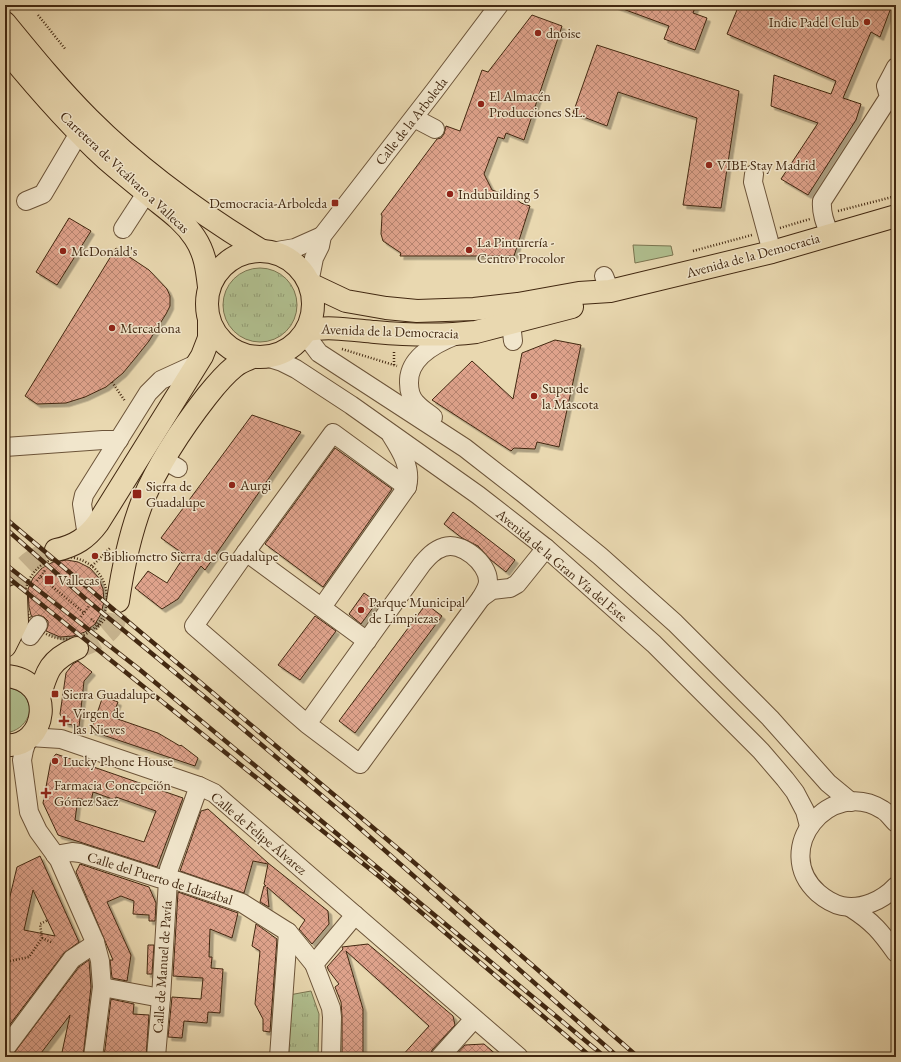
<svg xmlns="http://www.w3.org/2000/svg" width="901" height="1062" font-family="'EB Garamond',serif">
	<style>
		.green { fill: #b1c090; stroke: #7a7450 }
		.park { fill: url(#park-tufts); stroke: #7a7450 }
		.building { fill: url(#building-cross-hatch); stroke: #422811; fill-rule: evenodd; filter: url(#shadow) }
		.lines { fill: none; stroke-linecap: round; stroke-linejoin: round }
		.major-tunnel { stroke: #c8b590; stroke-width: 22; stroke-dasharray: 22 11; stroke-linecap: butt }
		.minor-casing { stroke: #6c5439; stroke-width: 20 }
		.major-casing { stroke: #422811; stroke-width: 24 }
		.path { stroke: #422811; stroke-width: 2.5; stroke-dasharray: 1 2; stroke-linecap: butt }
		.minor { stroke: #f1e6cc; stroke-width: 18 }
		.major { stroke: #e9d8b0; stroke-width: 22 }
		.rail-casing { stroke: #422811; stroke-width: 4.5 }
		.rail { stroke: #f1e6cc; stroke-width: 3; stroke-dasharray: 9; stroke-linecap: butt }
		.poi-dot { fill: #8f2418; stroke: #f1e6cc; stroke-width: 1.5 }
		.labels { text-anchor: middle; stroke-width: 3; stroke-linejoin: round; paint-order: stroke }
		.poi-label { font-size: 14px; fill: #422811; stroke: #f1e6cc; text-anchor: start }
		.street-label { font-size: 14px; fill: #422811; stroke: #f1e6cc }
	</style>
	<defs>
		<pattern id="park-tufts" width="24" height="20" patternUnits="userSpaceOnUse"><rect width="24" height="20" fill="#b1c090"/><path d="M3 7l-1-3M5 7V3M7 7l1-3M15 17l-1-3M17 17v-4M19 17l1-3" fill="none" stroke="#929c74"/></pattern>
		<pattern id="building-cross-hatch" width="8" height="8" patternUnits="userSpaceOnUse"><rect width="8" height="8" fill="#dea28b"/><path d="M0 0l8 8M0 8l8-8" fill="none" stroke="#b68470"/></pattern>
		<filter id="shadow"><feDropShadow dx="3.5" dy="3.5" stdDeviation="0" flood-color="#0004"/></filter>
	</defs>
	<rect width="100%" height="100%" fill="#e9d8b0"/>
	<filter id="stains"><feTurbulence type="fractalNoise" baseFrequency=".005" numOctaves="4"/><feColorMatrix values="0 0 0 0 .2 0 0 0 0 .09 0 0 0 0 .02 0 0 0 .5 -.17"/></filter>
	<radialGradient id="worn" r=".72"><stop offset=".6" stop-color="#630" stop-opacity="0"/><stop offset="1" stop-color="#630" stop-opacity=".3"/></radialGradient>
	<!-- green -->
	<g class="green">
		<polygon points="633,245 671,246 673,255 635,263"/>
		<path d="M5 687C10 688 16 689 20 692 39 706 27 730 6 733H5Z"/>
	</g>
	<!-- park -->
	<g class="park">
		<circle cx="260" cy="305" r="37"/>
		<polygon points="311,991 319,1014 318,1057 289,1057 289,995"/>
	</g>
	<!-- building -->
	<g class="building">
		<polygon points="615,5 696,5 693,13 707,18 695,50 664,39 669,26 615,6"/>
		<polygon points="739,5 892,5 880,37 871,32 843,98 861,104 856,120 808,195 781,179 818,123 771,106 774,75 831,94 836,81 727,34"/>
		<polygon points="532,15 562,26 524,140 506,133 504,139 498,137 484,174 492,190 515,198 521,203 530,206 514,256 400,256 401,253 383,241 381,234 382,216 381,214 437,139 441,138 444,134 446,126 460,131 482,70 488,72"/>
		<polygon points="597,45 739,91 721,208 683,205 697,118 618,92 607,126 573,113"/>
		<polygon points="69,218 91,231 57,285 36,272"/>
		<polygon points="116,248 149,270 167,289 170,296 170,306 166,314 149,341 137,356 123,373 106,387 85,397 66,403 37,404 25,396"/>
		<polygon points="555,340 581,345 559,447 537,442 535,449 514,448 511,451 432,400 472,361 513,399 522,353"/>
		<polygon points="252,415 301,432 205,570 201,566 178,599 162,609 135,588 148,571 167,583 185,555 161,538"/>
		<polygon points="335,448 392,489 323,587 265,544"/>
		<polygon points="453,512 515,560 506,572 491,560 478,546 462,538 444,524"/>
		<polygon points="67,560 78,562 90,568 98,577 103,589 104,601 101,614 95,624 85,632 73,636 60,637 46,631 48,626 48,621 44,617 39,615 32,617 31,615 29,607 28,589 33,578 42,568 53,562"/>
		<polygon points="364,593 377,602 361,624 349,614"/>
		<polygon points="426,604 442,616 355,733 339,721"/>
		<polygon points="315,616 336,631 300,680 278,665"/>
		<polygon points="78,661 92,672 84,681 79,727 65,723 60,714 66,673 73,664"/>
		<polygon points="103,696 118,702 112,717 158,733 180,746 181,745 198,758 195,766 91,731"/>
		<path d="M56 754 183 798 157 867 58 835 43 803 51 760ZM93 792 115 800 116 797 156 811 144 842 75 820 78 798 91 802Z"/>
		<polygon points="208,809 268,863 328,911 329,924 312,944 299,929 305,920 267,887 269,907 260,902 264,886 266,886 264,884 268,864 253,861 244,893 180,871 201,811"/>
		<path d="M40 856 79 942 64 953 5 1031V917L17 867ZM33 890 55 936 24 930Z"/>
		<polygon points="80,864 149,887 156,903 155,921 149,921 149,915 133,914 134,901 121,896 107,902 131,955 127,981 112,978 110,960 113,960 76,872"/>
		<polygon points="178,892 238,913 232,938 210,929 209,957 212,957 211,968 223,969 220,1013 208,1012 207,1023 184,1021 182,1038 168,1037 172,997 201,999 203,978 173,976"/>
		<polygon points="256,924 277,939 270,1032 263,1031 263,1019 255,1004 260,951 252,946"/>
		<polygon points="368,944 453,1016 455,1025 432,1050 430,1057 401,1057 429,1026 346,951 363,1009 363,1057 342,1057 342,1016 341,1002 335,987 339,984 329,971 327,967 343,949 342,947"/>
		<polygon points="148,945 154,945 152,974 147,974"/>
		<polygon points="89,960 91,987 83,1057 61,1057 70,1015 38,1057 11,1057 79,967"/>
		<polygon points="111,999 134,1004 133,1014 149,1015 146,1057 104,1057"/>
		<polygon points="484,1044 499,1057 454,1057 465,1045"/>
	</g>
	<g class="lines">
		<!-- major-tunnel -->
		<g class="major-tunnel">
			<path d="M16 596C16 591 15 585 17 580 23 562 40 556 56 550"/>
			<path d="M77 648C90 642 107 637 114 623 116 617 117 608 118 601"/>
		</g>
		<defs>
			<g id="minor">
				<polyline points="414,118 435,129"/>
				<polyline points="754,174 753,182 772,252"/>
				<polyline points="26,201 43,194 79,133"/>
				<polyline points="123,229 147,192"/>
				<path d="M830 235C825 223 821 213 822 201L889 97 886 86 896 67"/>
				<polyline points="271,252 295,248 322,236"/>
				<polyline points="604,276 610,291"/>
				<polyline points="309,283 314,258 320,246 322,236 435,90 499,5"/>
				<polyline points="511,323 513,341"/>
				<polyline points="306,332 310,341 319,353 465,448 524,494 600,556 675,623 770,718 828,783 851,802"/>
				<polyline points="266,357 282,362 296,369 351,405 478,495 546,548 654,644 761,751 785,779 795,792 805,811 809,826"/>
				<path d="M433 417C428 413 421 409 416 403 411 398 409 390 409 383 408 358 436 343 457 335"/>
				<polyline points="5,447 103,440 119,440"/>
				<polyline points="164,460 178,468"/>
				<polyline points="87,536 82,504 84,495 148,393 161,380 196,364"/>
				<path d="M246 552 194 626 307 724 360 764 481 598C484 593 488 587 488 581 488 563 461 541 444 547 434 550 428 557 422 564L307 724"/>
				<polyline points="481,598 492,590 510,588 517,584 546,548"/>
				<path d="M322 607 407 487C412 468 401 451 391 435"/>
				<polyline points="30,636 38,625"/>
				<polyline points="367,641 246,552 333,433 407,487"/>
				<polyline points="29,737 61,739 199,786 214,793 519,1057"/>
				<polyline points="28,738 24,750 22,760 29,812 38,831 59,860 95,942 100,961 102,987 93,1057"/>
				<path d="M896 823C892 819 888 813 883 810 830 776 770 850 818 893 825 899 833 904 842 906 862 910 883 900 896 886"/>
				<polyline points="55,855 72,852 80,853 158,878 178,881 242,903 288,932 314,964 331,1008 332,1017 331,1057"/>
				<path d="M851 908C873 922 881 932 896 953"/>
				<polyline points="314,964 355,915"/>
				<polyline points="102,987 161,998"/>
				<polyline points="5,1049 72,959 93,945 95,942"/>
				<polyline points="156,1057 161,998 168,880 169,869 199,786"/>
				<polyline points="279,1057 288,932"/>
				<polyline points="440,1057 474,1019"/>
			</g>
			<g id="major">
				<path d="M5 23C32 56 59 89 89 119 141 171 199 213 262 251"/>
				<path d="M5 49C37 88 69 125 106 159 121 172 137 185 153 198 168 210 184 221 195 238 205 253 207 269 209 287"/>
				<circle cx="260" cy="304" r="53"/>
				<polyline points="310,284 346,301 386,308 417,311 474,309 518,304 579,293 610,291 772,252 896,216"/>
				<path d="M307 330C330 326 352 330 375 332 408 335 443 336 476 332L572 307"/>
				<path d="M56 550C75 546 87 538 98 523L202 356 209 338V321"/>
				<path d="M118 601C123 567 130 533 143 500 159 463 182 428 207 396 215 386 224 375 234 367 239 362 246 360 253 357"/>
				<polyline points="5,646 17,622 16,596"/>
				<path d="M5 676C59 679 46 750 5 745"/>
				<path d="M39 698C47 670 50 660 77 648"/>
			</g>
		</defs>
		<!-- minor casing -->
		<use href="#minor" class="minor-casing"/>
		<!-- major casing -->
		<use href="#major" class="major-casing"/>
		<!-- path -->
		<g class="path">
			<polyline points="38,15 66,50"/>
			<polyline points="838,211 896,196"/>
			<polyline points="780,228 810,219"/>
			<polyline points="693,251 752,235"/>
			<polyline points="342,349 397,366"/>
			<polyline points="394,365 394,350"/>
			<polyline points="112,382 125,401"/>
			<circle cx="66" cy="598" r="41"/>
			<polyline points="92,566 110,548"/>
			<polyline points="41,577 84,613"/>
			<polyline points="37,581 46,569"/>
			<polyline points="81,617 89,606"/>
			<polyline points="91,619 99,626 105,619"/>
			<polyline points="96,629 99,626"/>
			<polyline points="42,938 53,943"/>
			<polyline points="10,961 29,957 42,938 40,924 48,920"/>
		</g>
		<!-- minor -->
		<use href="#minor" class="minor"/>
		<!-- major -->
		<use href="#major" class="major"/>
		<defs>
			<g id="rail">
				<polyline points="5,518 402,852 638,1057"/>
				<polyline points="5,528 88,601 218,708 346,816 618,1057"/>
				<polyline points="5,564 139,669 605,1057"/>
				<polyline points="5,575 381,878 591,1057"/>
			</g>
		</defs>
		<!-- rail casing -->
		<use href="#rail" class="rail-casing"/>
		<!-- rail -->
		<use href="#rail" class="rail"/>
	</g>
	<!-- markers -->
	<g class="poi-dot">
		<circle cx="867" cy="22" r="4"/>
		<circle cx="538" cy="33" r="4"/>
		<circle cx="481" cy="104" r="4"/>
		<circle cx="709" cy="165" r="4"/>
		<circle cx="450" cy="194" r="4"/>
		<rect x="331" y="199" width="8" height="8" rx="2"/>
		<circle cx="469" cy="250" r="4"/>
		<circle cx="63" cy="251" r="4"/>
		<circle cx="112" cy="328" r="4"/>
		<circle cx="534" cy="396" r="4"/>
		<circle cx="232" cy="485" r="4"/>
		<rect x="132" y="489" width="10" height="10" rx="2"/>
		<circle cx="95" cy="556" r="4"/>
		<rect x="44" y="575" width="10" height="10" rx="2"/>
		<circle cx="361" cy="610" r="4"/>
		<rect x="51" y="690" width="8" height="8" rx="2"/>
		<path d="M62 715h4v4h4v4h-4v4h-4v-4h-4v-4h4z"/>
		<circle cx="55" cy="761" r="4"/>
		<path d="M44 787h4v4h4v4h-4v4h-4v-4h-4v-4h4z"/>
	</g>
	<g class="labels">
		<!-- poi labels -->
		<g class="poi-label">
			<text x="859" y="27" text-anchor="end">Indie Padel Club</text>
			<text x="546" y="38">dnoise</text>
			<text x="489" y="101">El Almacén<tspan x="489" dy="16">Producciones S.L.</tspan></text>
			<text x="717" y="170">VIBE Stay Madrid</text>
			<text x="458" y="199">Indubuilding 5</text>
			<text x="327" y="208" text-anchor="end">Democracia-Arboleda</text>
			<text x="477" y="247">La Pinturería -<tspan x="477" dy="16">Centro Procolor</tspan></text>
			<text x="71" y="256">McDonald's</text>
			<text x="120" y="333">Mercadona</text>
			<text x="542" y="393">Super de<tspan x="542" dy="16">la Mascota</tspan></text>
			<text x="240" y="490">Aurgi</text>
			<text x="146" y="491">Sierra de<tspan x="146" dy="16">Guadalupe</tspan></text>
			<text x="103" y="561">Bibliometro Sierra de Guadalupe</text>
			<text x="58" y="585">Vallecas</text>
			<text x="369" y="607">Parque Municipal<tspan x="369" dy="16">de Limpiezas</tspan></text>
			<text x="63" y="699">Sierra Guadalupe</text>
			<text x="73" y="718">Virgen de<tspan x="73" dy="16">las Nieves</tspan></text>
			<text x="63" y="766">Lucky Phone House</text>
			<text x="54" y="790">Farmacia Concepción<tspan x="54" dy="16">Gómez Saez</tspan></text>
		</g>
		<!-- street labels -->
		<g class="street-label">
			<text transform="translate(411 121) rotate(-52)" y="5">Calle de la Arboleda</text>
			<text transform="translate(125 172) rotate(43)" y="5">Carretera de Vicálvaro a Vallecas</text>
			<text transform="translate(753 255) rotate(-15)" y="5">Avenida de la Democracia</text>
			<text transform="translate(390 331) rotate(2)" y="5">Avenida de la Democracia</text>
			<text transform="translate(562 565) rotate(40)" y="5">Avenida de la Gran Vía del Este</text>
			<text transform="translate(259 833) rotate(40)" y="5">Calle de Felipe Álvarez</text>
			<text transform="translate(160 878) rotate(17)" y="5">Calle del Puerto de Idiazábal</text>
			<text transform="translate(162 967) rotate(-86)" y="5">Calle de Manuel de Pavía</text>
		</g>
	</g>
	<!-- margin -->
	<rect width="901" height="1062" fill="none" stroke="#e9d8b0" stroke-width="20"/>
	<rect x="6" y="6" width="889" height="1050" fill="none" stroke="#422811" stroke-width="2"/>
	<rect x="10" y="10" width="881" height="1042" fill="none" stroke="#422811"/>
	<rect width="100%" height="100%" filter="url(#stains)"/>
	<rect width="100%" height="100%" fill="url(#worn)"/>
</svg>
